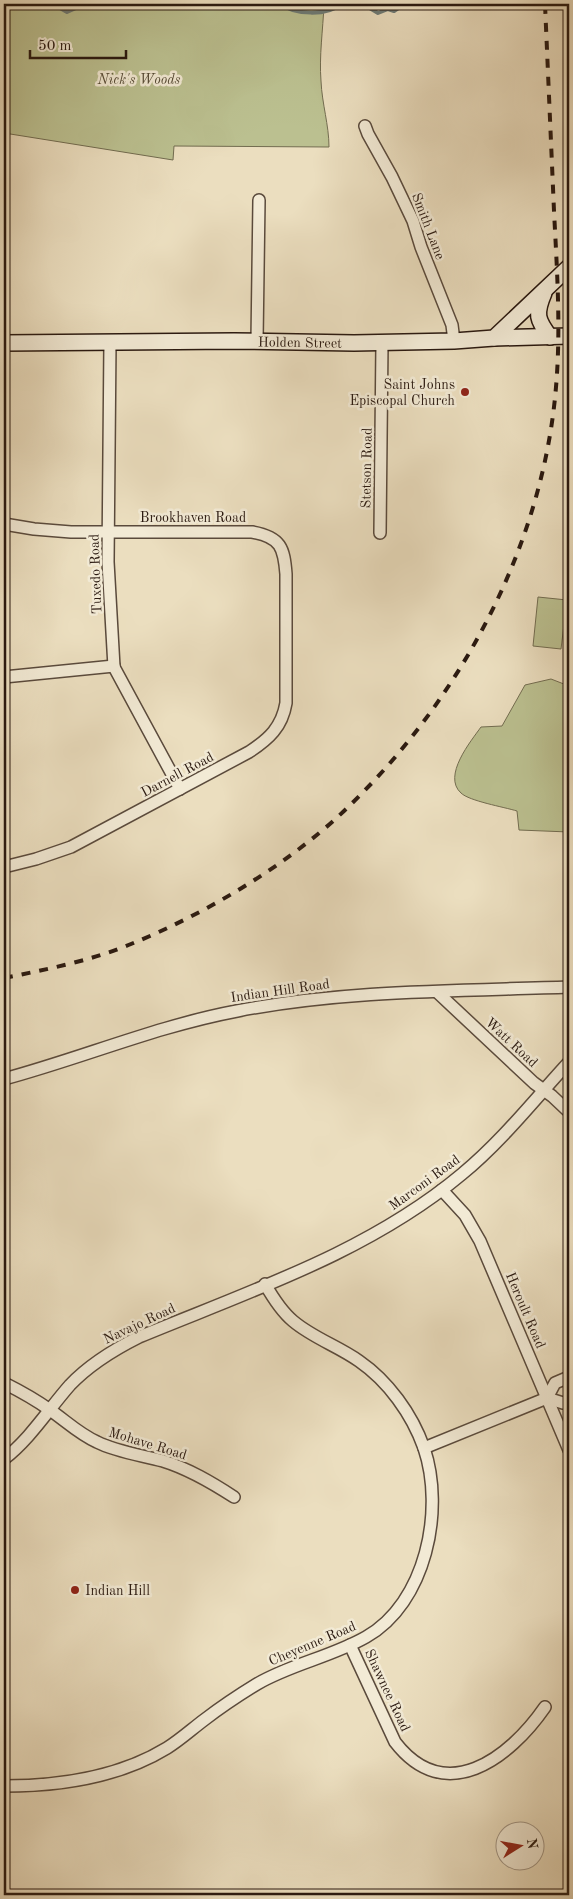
<svg xmlns="http://www.w3.org/2000/svg" width="573" height="1899" font-family="'Old Standard TT',serif">
	<style>
		.green { fill: #bbc090; stroke: #726c50 }
		.lines { fill: none; stroke-linecap: round; stroke-linejoin: round }
		.stream { stroke: #6d7a75; stroke-width: 4 }
		.street-casing { stroke: #5a4a3c; stroke-width: 14 }
		.secondary-casing { stroke: #2a1910; stroke-width: 18 }
		.street { stroke: #f2ead5; stroke-width: 11 }
		.secondary { stroke: #f2ead5; stroke-width: 15 }
		.rail { stroke: #2a1910; stroke-width: 4; stroke-dasharray: 9 9; stroke-linecap: butt }
		.poi-dot { fill: #8f2418; stroke: #f2ead5; stroke-width: 2 }
		.labels { text-anchor: middle; stroke-width: 5; stroke-linejoin: round; paint-order: stroke }
		.park-label { font-size: 14px; font-style: italic; fill: #564b36; stroke: #f2ead5 }
		.street-label { font-size: 14px; fill: #2a1910; stroke: #f2ead5 }
		.poi-label { font-size: 14px; fill: #2a1910; stroke: #f2ead5; text-anchor: end }
	</style>
	<rect width="100%" height="100%" fill="#ebdebf"/>
	<filter id="stains"><feTurbulence type="fractalNoise" baseFrequency=".004" numOctaves="4"/><feColorMatrix values="0 0 0 0 .2 0 0 0 0 .09 0 0 0 0 .02 0 0 0 .5 -.17"/></filter>
	<radialGradient id="worn" r=".72"><stop offset=".6" stop-color="#630" stop-opacity="0"/><stop offset="1" stop-color="#630" stop-opacity=".3"/></radialGradient>
	<!-- green -->
	<g class="green">
		<path d="M4 4H324C323 30 319 56 321 81 322 104 329 125 329 147L174 146 173 160 4 133Z"/>
		<polygon points="538,597 567,600 561,649 533,646"/>
		<path d="M551 679 569 686V832L519 830 517 811C504 807 469 801 461 793 442 776 471 741 481 727L502 726 525 685Z"/>
	</g>
	<g class="lines">
		<!-- stream -->
		<g class="stream">
			<polyline points="53,4 67,12 85,4"/>
			<path d="M281 4C294 15 328 16 340 4"/>
			<polyline points="363,4 378,13 388,9 394,11 404,4"/>
		</g>
		<defs>
			<g id="street">
				<polyline points="365,126 368,134 392,177 413,221 421,247 452,325 454,341"/>
				<polyline points="257,341 259,200"/>
				<polyline points="110,342 108,562 114,667 180,789"/>
				<path d="M4 524 34 529 71 532H252C281 537 284 548 286 574V703C282 727 269 739 249 752L71 847 36 859 4 867"/>
				<polyline points="380,533 382,343"/>
				<polyline points="4,677 114,666"/>
				<polyline points="437,992 534,1083 552,1096 569,1112"/>
				<path d="M4 1079C82 1058 157 1026 237 1011 344 990 460 991 569 987"/>
				<polyline points="442,1190 465,1215 480,1241 569,1450"/>
				<path d="M4 1383C20 1391 36 1400 50 1410 66 1421 79 1434 97 1442 117 1452 141 1455 163 1461 189 1469 211 1482 234 1497"/>
				<polyline points="547,1398 555,1383 569,1377"/>
				<polyline points="424,1448 547,1398 563,1403 569,1401"/>
				<path d="M4 1459C30 1439 48 1410 70 1385 90 1364 113 1350 139 1337 250 1291 369 1252 462 1174 502 1141 534 1100 569 1062"/>
				<path d="M350 1645 395 1742C445 1807 509 1759 545 1707"/>
				<path d="M4 1786C60 1786 118 1778 167 1748 180 1740 192 1729 204 1720 221 1707 239 1695 257 1684 291 1664 331 1657 366 1637 426 1603 445 1510 424 1448 412 1414 388 1381 359 1361 338 1346 313 1338 293 1321 281 1311 273 1298 265 1284"/>
			</g>
			<g id="secondary">
				<path d="M544 293C535 314 537 320 550 337"/>
				<polyline points="494,338 569,336"/>
				<path id="s1" d="M4 343 234 341 354 343 454 341 494 338 569 267"/>
			</g>
		</defs>
		<!-- street casing -->
		<use href="#street" class="street-casing"/>
		<!-- secondary casing -->
		<use href="#secondary" class="secondary-casing"/>
		<!-- street -->
		<use href="#street" class="street"/>
		<!-- secondary -->
		<use href="#secondary" class="secondary"/>
		<!-- rail -->
		<path class="rail" d="M4 978C44 970 94 960 131 944 205 914 286 866 344 811 459 702 543 547 556 387 561 329 557 270 554 211 551 142 548 73 545 4"/>
	</g>
	<!-- markers -->
	<g class="poi-dot">
		<circle cx="465" cy="392" r="5"/>
		<circle cx="75" cy="1590" r="5"/>
	</g>
	<g class="labels">
		<!-- park labels -->
		<g class="park-label">
			<text x="139" y="84">Nick's Woods</text>
		</g>
		<!-- street labels -->
		<g class="street-label">
			<text transform="translate(429 226) rotate(69)" y="5">Smith Lane</text>
			<text dy="5" stroke="none"><textPath href="#s1" startOffset="296">Holden Street</textPath></text>
			<text transform="translate(366 468) rotate(-89)" y="5">Stetson Road</text>
			<text x="193" y="522">Brookhaven Road</text>
			<text transform="translate(95 574) rotate(-92)" y="5">Tuxedo Road</text>
			<text transform="translate(177 774) rotate(-28)" y="5">Darnell Road</text>
			<text transform="translate(280 990) rotate(-8)" y="5">Indian Hill Road</text>
			<text transform="translate(512 1042) rotate(43)" y="5">Watt Road</text>
			<text transform="translate(424 1182) rotate(-36)" y="5">Marconi Road</text>
			<text transform="translate(526 1310) rotate(67)" y="5">Heroult Road</text>
			<text transform="translate(139 1323) rotate(-25)" y="5">Navajo Road</text>
			<text transform="translate(148 1443) rotate(17)" y="5">Mohave Road</text>
			<text transform="translate(312 1643) rotate(-23)" y="5">Cheyenne Road</text>
			<text transform="translate(388 1690) rotate(65)" y="5">Shawnee Road</text>
		</g>
		<!-- poi labels -->
		<g class="poi-label">
			<text x="455" y="389">Saint Johns<tspan x="455" dy="16">Episcopal Church</tspan></text>
			<text x="85" y="1595" text-anchor="start">Indian Hill</text>
		</g>
	</g>
	<!-- margin -->
	<rect width="573" height="1899" fill="none" stroke="#ebdebf" stroke-width="20"/>
	<rect x="5" y="5" width="563" height="1889" fill="none" stroke="#2a1910" stroke-width="2.5"/>
	<rect x="10" y="10" width="553" height="1879" fill="none" stroke="#2a1910"/>
	<!-- north arrow -->
	<g transform="translate(520 1846) rotate(79)"><circle r="24" fill="#f2ead5" stroke="#a29686"/>
	<path d="M0-4L9 19L0 12L-9 19Z" fill="#8f2418"/>
	<text y="-8" font-size="14" font-weight="bold" text-anchor="middle" fill="#2a1910">N</text>
	</g>
	<!-- scale -->
	<path d="M30 50v8h96v-8" fill="none" stroke="#2a1910" stroke-width="2.5"/>
	<text x="38" y="50" font-size="15" fill="#2a1910" stroke="#f2ead5" stroke-width="4" paint-order="stroke">50 m</text>
	<rect width="100%" height="100%" filter="url(#stains)"/>
	<rect width="100%" height="100%" fill="url(#worn)"/>
</svg>
